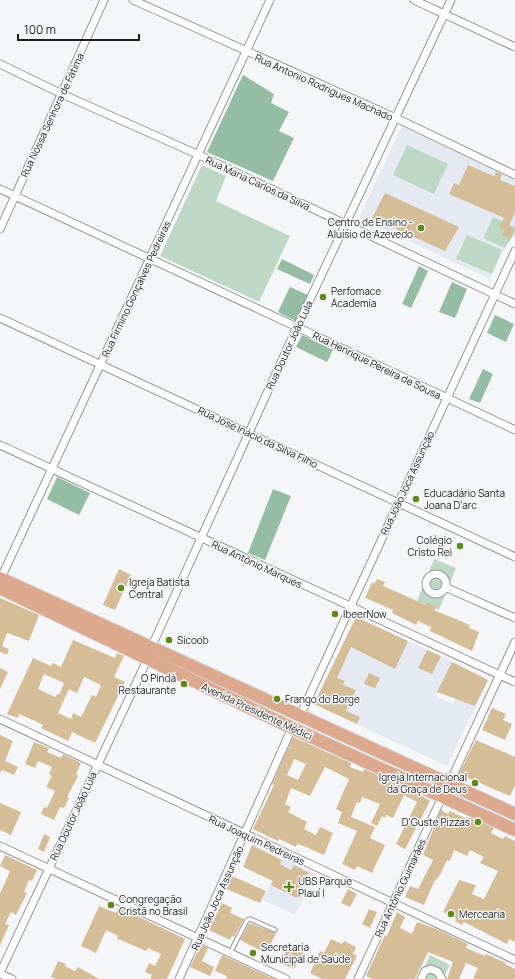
<svg xmlns="http://www.w3.org/2000/svg" width="515" height="979" font-family="Manrope,sans-serif">
	<style>
		.built { fill: #e5e9f2 }
		.green { fill: #bdd9c6 }
		.forest { fill: #95bda3 }
		.building { fill: #d5bd97; fill-rule: evenodd }
		.lines { fill: none; stroke-linecap: round; stroke-linejoin: round }
		.lane-casing { stroke: #959597; stroke-width: 5.5 }
		.street-casing { stroke: #959597; stroke-width: 9 }
		.primary-casing { stroke: #d2d2d2; stroke-width: 14 }
		.lane { stroke: #fff; stroke-width: 3.5 }
		.street { stroke: #fff; stroke-width: 7 }
		.primary { stroke: #dda98e; stroke-width: 12 }
		.poi-dot { fill: #5f8a19; stroke: #f5f6f7; stroke-width: 1.5 }
		.labels { text-anchor: middle; stroke-width: 3; stroke-linejoin: round; paint-order: stroke }
		.street-label { font-size: 10px; fill: #1f1f20; stroke: #f5f6f7 }
		.poi-label { font-size: 10px; fill: #1f1f20; stroke: #f5f6f7; text-anchor: start }
	</style>
	<rect width="100%" height="100%" fill="#f5f6f7"/>
	<!-- built -->
	<g class="built">
		<polygon points="402,126 515,177 515,227 493,217 483,237 505,248 490,279 359,218"/>
		<polygon points="356,617 452,661 436,696 453,704 468,671 488,680 447,766 314,704"/>
		<polygon points="283,858 315,874 295,915 263,900"/>
	</g>
	<!-- green -->
	<g class="green">
		<polygon points="407,145 448,164 434,194 393,175"/>
		<polygon points="202,165 226,176 216,201 290,236 259,302 160,256"/>
		<polygon points="493,217 515,227 515,233 505,248 483,238"/>
		<polygon points="467,235 502,250 492,274 456,259"/>
		<polygon points="434,559 456,568 439,610 417,601"/>
		<polygon points="430,955 450,965 443,979 419,979"/>
	</g>
	<!-- forest -->
	<g class="forest">
		<polygon points="243,75 274,94 271,103 289,112 279,131 294,138 273,181 207,152"/>
		<polygon points="282,259 314,275 310,284 277,269"/>
		<polygon points="419,266 428,271 411,308 402,304"/>
		<polygon points="452,282 467,289 455,318 439,312"/>
		<polygon points="290,287 308,295 296,321 278,312"/>
		<polygon points="495,315 514,324 506,342 487,333"/>
		<polygon points="302,335 333,350 327,362 296,347"/>
		<polygon points="483,369 493,374 480,403 469,399"/>
		<polygon points="57,477 90,493 79,515 47,499"/>
		<polygon points="273,489 291,496 265,560 248,553"/>
	</g>
	<!-- building -->
	<g class="building">
		<polygon points="468,165 494,176 496,172 502,174 500,180 515,186 515,212 509,226 515,229 510,239 502,235 505,230 499,227 504,218 449,194 454,183 459,185"/>
		<polygon points="385,193 459,227 445,251 372,218"/>
		<polygon points="119,569 131,575 115,610 103,605"/>
		<polygon points="377,579 385,582 383,586 426,605 427,603 436,607 434,610 470,625 469,628 479,632 472,651 430,631 431,627 418,621 416,625 392,613 393,610 365,598 372,582 374,584"/>
		<polygon points="0,598 39,615 29,641 7,633 2,646 9,649 7,655 0,652"/>
		<polygon points="356,617 408,641 395,669 351,647 337,678 345,681 343,685 356,690 346,711 360,717 357,724 314,704"/>
		<path d="M73 640 115 658 117 653 124 656 114 677 125 682 95 743 72 732 68 741 41 728 43 725 35 721 19 714 18 718 7 714 33 658 51 666 53 663 61 667ZM44 674 64 683 59 695 57 694 55 697 38 689ZM84 677 101 685 96 697 92 695 81 717 73 713 71 719 58 713 69 689 77 693Z"/>
		<polygon points="427,650 441,656 432,674 418,668"/>
		<polygon points="452,662 488,680 475,706 437,692"/>
		<polygon points="0,668 8,672 0,689"/>
		<polygon points="369,673 380,678 375,688 364,684"/>
		<polygon points="492,708 506,714 503,720 512,724 505,740 482,730"/>
		<polygon points="0,735 13,741 5,761 18,767 14,775 2,770 0,773"/>
		<path d="M293 737 351 763 350 767 363 772 364 769 419 794 430 801 405 849 396 844 417 802 404 795 393 818 386 815 385 818 382 816 377 826 371 823 380 804 362 797 360 803 357 802 351 817 375 827 370 838 385 845 372 873 357 866 355 870 342 864 357 831 338 823 342 812 336 809 349 779 325 767 310 796 291 788 285 804 291 807 288 812 307 822 304 829 316 835 320 827 333 833 324 855 306 847 297 844 296 847 279 839 278 841 253 829 274 785 272 784ZM294 759 306 764 298 780 287 775Z"/>
		<polygon points="476,740 515,757 515,785 510,796 459,774"/>
		<polygon points="34,742 49,748 47,752 61,758 63,754 81,763 76,774 78,776 67,797 69,798 64,808 60,807 54,820 41,814 44,807 47,808 55,791 46,787 52,776 49,774 52,767 38,761 35,768 25,764"/>
		<polygon points="0,803 21,812 11,835 0,830"/>
		<polygon points="441,810 448,814 450,811 467,819 468,817 494,828 491,833 503,839 505,836 515,841 515,942 509,939 507,944 464,922 462,925 455,921 456,918 443,912 459,880 476,885 472,894 484,899 498,871 480,863 484,857 470,850 467,856 454,850 450,861 447,860 440,875 434,882 424,905 405,897 410,886 418,889 433,860 423,855"/>
		<polygon points="44,834 50,837 44,852 38,849"/>
		<polygon points="252,845 282,860 280,864 291,870 294,865 309,873 297,898 271,885 273,881 243,867"/>
		<polygon points="5,855 37,870 32,881 29,880 24,892 27,893 16,915 11,912 5,924 9,925 0,945 0,894 10,871 0,866"/>
		<polygon points="232,876 266,891 260,903 226,889"/>
		<polygon points="348,889 357,894 350,907 341,903"/>
		<polygon points="222,903 232,908 230,913 244,919 234,937 232,936 230,940 209,930"/>
		<polygon points="99,906 116,913 118,908 129,912 185,939 167,979 150,979 152,975 145,972 149,963 155,966 161,954 148,948 146,951 123,941 117,939 118,936 106,930 96,953 81,946"/>
		<polygon points="369,909 377,912 370,928 362,924"/>
		<polygon points="397,912 405,917 400,928 412,934 417,922 439,930 468,944 466,948 485,956 486,954 506,963 505,964 515,969 515,979 473,979 478,968 466,963 459,979 447,979 453,962 428,952 415,979 372,979 366,976 385,935 387,936"/>
		<polygon points="249,923 276,933 266,953 240,940"/>
		<polygon points="331,939 342,944 344,941 356,947 353,954 357,956 345,979 322,979 310,973 320,951 324,953"/>
		<polygon points="201,945 208,948 202,961 214,967 210,976 190,967"/>
		<polygon points="298,945 305,949 294,969 280,963 288,947 295,950"/>
		<polygon points="222,955 274,979 226,979 227,976 215,971"/>
		<polygon points="58,961 66,964 65,966 75,971 78,967 99,979 56,979 51,977"/>
	</g>
	<g class="lines">
		<defs>
			<polyline id="lane" points="230,953 247,920 250,919 275,930"/>
			<g id="street">
				<polyline points="133,0 396,118 515,175"/>
				<polyline points="414,0 515,47"/>
				<polyline points="0,64 62,94 199,155 515,304"/>
				<polyline points="0,189 297,327 515,430"/>
				<polyline points="0,229 104,0"/>
				<polyline points="0,318 515,557"/>
				<polyline points="0,445 515,682"/>
				<circle cx="436" cy="584" r="10"/>
				<polyline points="1,578 270,0"/>
				<polyline points="445,587 515,618"/>
				<polyline points="151,648 297,327 451,0"/>
				<polyline points="300,716 515,251"/>
				<polyline points="0,719 515,960"/>
				<polyline points="449,784 515,642"/>
				<polyline points="0,846 286,979"/>
				<polyline points="0,973 147,660"/>
				<polyline points="0,974 12,979"/>
				<polyline points="179,979 292,728"/>
				<polyline points="358,979 442,797"/>
				<polyline points="421,979 425,971 431,969 438,972 442,979"/>
			</g>
			<g id="primary">
				<polyline points="0,578 515,814"/>
				<polyline points="0,588 292,728 515,830"/>
			</g>
		</defs>
		<!-- lane casing -->
		<use href="#lane" class="lane-casing"/>
		<!-- street casing -->
		<use href="#street" class="street-casing"/>
		<!-- primary casing -->
		<use href="#primary" class="primary-casing"/>
		<!-- lane -->
		<use href="#lane" class="lane"/>
		<!-- street -->
		<use href="#street" class="street"/>
		<!-- primary -->
		<use href="#primary" class="primary"/>
	</g>
	<!-- markers -->
	<g class="poi-dot">
		<circle cx="421" cy="228" r="4"/>
		<circle cx="323" cy="297" r="4"/>
		<circle cx="416" cy="499" r="4"/>
		<circle cx="460" cy="546" r="4"/>
		<circle cx="121" cy="588" r="4"/>
		<circle cx="335" cy="614" r="4"/>
		<circle cx="169" cy="640" r="4"/>
		<circle cx="184" cy="684" r="4"/>
		<circle cx="277" cy="699" r="4"/>
		<circle cx="475" cy="783" r="4"/>
		<circle cx="478" cy="822" r="4"/>
		<path d="M287 881h4v4h4v4h-4v4h-4v-4h-4v-4h4z"/>
		<circle cx="111" cy="905" r="4"/>
		<circle cx="451" cy="914" r="4"/>
		<circle cx="253" cy="953" r="4"/>
	</g>
	<g class="labels">
		<!-- street labels -->
		<g class="street-label">
			<text transform="translate(324 87) rotate(24)" y="4">Rua Antonio Rodrigues Machado</text>
			<text transform="translate(52 115) rotate(-65)" y="4">Rua Nossa Senhora de Fátima</text>
			<text transform="translate(258 183) rotate(25)" y="4">Rua Maria Carlos da Silva</text>
			<text transform="translate(136 289) rotate(-65)" y="4">Rua Firmino Gonçalves Pedreiras</text>
			<text transform="translate(289 345) rotate(-65)" y="4">Rua Doutor João Lula</text>
			<text transform="translate(377 365) rotate(26)" y="4">Rua Henrique Pereira de Sousa</text>
			<text transform="translate(258 437) rotate(25)" y="4">Rua José Inácio da Silva Filho</text>
			<text transform="translate(407 483) rotate(-65)" y="4">Rua João Joca Assunção</text>
			<text transform="translate(257 564) rotate(25)" y="4">Rua Antônio Marques</text>
			<text transform="translate(257 711) rotate(25)" y="4">Avenida Presidente Médici</text>
			<text transform="translate(73 816) rotate(-65)" y="4">Rua Doutor João Lula</text>
			<text transform="translate(257 840) rotate(25)" y="4">Rua Joaquim Pedreiras</text>
			<text transform="translate(400 888) rotate(-65)" y="4">Rua Antônio Guimarães</text>
			<text transform="translate(217 898) rotate(-66)" y="4">Rua João Joca Assunção</text>
		</g>
		<!-- poi labels -->
		<g class="poi-label">
			<text x="413" y="226" text-anchor="end">Centro de Ensino -<tspan x="413" dy="12">Aluísio de Azevedo</tspan></text>
			<text x="331" y="295">Perfomace<tspan x="331" dy="12">Academia</tspan></text>
			<text x="424" y="497">Educadário Santa<tspan x="424" dy="12">Joana D’arc</tspan></text>
			<text x="452" y="544" text-anchor="end">Colégio<tspan x="452" dy="12">Cristo Rei</tspan></text>
			<text x="129" y="586">Igreja Batista<tspan x="129" dy="12">Central</tspan></text>
			<text x="343" y="618">IbeerNow</text>
			<text x="177" y="644">Sicoob</text>
			<text x="176" y="682" text-anchor="end">O Pindá<tspan x="176" dy="12">Restaurante</tspan></text>
			<text x="285" y="703">Frango do Borge</text>
			<text x="467" y="781" text-anchor="end">Igreja Internacional<tspan x="467" dy="12">da Graça de Deus</tspan></text>
			<text x="470" y="826" text-anchor="end">D'Guste Pizzas</text>
			<text x="298" y="885">UBS Parque<tspan x="298" dy="12">PIauí I</tspan></text>
			<text x="119" y="903">Congregação<tspan x="119" dy="12">Cristã no Brasil</tspan></text>
			<text x="459" y="918">Mercearia</text>
			<text x="261" y="951">Secretaria<tspan x="261" dy="12">Municipal de Saúde</tspan></text>
		</g>
	</g>
	<!-- scale -->
	<path d="M18 34v6h121v-6" fill="none" stroke="#1f1f20" stroke-width="2"/>
	<text x="24" y="34" font-size="12" fill="#1f1f20" stroke="#f5f6f7" stroke-width="3" paint-order="stroke">100 m</text>
</svg>
